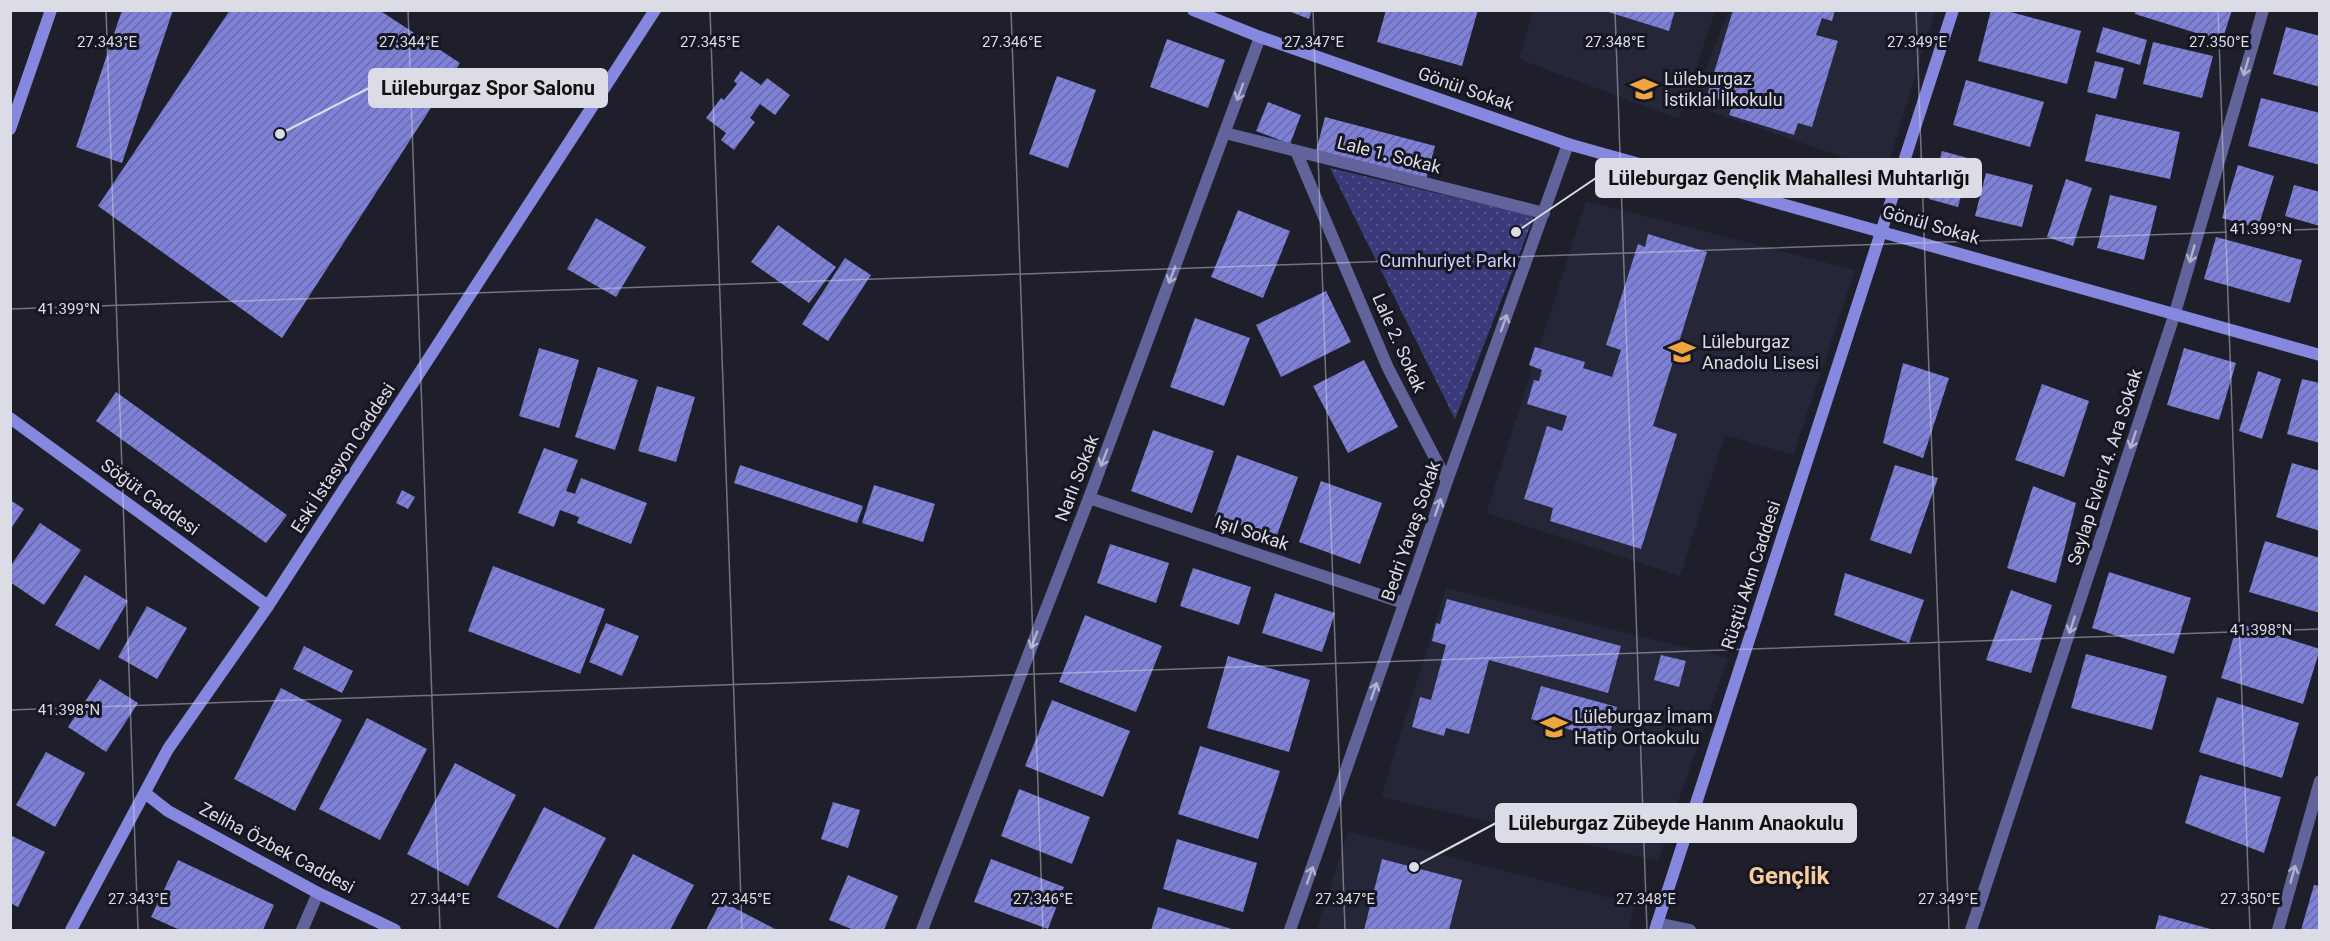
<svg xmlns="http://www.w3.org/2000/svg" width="2330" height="941" font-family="Roboto,sans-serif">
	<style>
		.built { fill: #252638 }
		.park { fill: url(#park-dots) }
		.building { fill: url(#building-hatch) }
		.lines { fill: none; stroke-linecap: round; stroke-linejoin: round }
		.street { stroke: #61639a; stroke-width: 12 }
		.secondary { stroke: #8688e0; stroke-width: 12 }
		.oneway { stroke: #b0b2cb }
		.ticks { fill: none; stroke: #dbdce5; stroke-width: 1.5; stroke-opacity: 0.45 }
		.labels { text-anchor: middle; stroke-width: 6; stroke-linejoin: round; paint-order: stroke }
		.poi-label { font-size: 18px; fill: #dbdce5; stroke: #151621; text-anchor: start }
		.street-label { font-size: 18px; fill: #dbdce5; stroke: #151621 }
		.park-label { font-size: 18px; fill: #c9ccfa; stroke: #151621 }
		.district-label { font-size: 24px; font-weight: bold; fill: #f7cd9b; stroke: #151621 }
		.ticks-label { font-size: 15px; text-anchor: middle; fill: #dbdce5; stroke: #151621; stroke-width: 6; stroke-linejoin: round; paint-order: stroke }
		.leader { fill: none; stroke: #dbdce5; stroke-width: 2 }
		.callout-dot { fill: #dbdce5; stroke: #151621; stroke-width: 2 }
		.callout { fill: #dbdce5; stroke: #dbdce5; stroke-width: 2 }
		.callout-label { font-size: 20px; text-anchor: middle; font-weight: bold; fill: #111 }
	</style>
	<defs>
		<pattern id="park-dots" width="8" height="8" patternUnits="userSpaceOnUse" patternTransform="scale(1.5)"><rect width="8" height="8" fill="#3a3979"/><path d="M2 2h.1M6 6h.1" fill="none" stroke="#56558c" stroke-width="1.8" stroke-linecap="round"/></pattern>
		<pattern id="building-hatch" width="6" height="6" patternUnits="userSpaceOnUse" patternTransform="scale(1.5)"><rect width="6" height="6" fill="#7f81d9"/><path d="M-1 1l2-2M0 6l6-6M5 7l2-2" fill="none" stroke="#6a6ba5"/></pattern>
	</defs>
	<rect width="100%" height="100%" fill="#1e1f2b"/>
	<!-- built -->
	<g class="built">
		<polygon points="1533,11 1715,11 1679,119 1519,59"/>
		<polygon points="1728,11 1935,11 1886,172 1692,105"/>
		<polygon points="1586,201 1855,270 1793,455 1725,435 1680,576 1486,513"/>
		<polygon points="1446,588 1728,658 1658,861 1381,797"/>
		<polygon points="1348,831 1634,904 1629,930 1317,930"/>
	</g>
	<!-- park -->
	<polygon class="park" points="1330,168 1534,216 1455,419"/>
	<!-- building -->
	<g class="building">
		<polygon points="122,10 173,10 122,163 76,147"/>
		<polygon points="230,10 379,10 460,63 282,338 98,206"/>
		<polygon points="1286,10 1312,10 1309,19"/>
		<polygon points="1386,10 1478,10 1462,66 1377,42"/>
		<polygon points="1602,10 1675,10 1669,31"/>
		<polygon points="1733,10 1835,10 1832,21 1822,18 1816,35 1838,41 1812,127 1798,123 1794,135 1729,115 1733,104 1707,96"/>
		<polygon points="1991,10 2003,10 2081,31 2067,84 1978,61"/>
		<polygon points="2136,10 2232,10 2222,41 2135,14"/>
		<polygon points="2103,27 2147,40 2140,65 2096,52"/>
		<polygon points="2286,27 2320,36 2320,87 2273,74"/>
		<polygon points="1167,39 1225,60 1208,108 1150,87"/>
		<polygon points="2153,42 2213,56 2202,98 2143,84"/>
		<polygon points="2095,61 2124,68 2116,99 2087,92"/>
		<polygon points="741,71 761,85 767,78 790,95 775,115 760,104 750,118 755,122 734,150 721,140 726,133 706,118 721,98 724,100 737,84 734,81"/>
		<polygon points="1057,76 1096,90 1068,168 1029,154"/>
		<polygon points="1966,80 2044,102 2030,147 1953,125"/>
		<polygon points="2261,98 2320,113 2320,165 2248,146"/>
		<polygon points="1268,102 1301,115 1290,144 1256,131"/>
		<polygon points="2096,114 2180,132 2170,179 2085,161"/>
		<polygon points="1325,117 1435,146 1426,180 1316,151"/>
		<polygon points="1942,151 1971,159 1958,207 1929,199"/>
		<polygon points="2238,165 2274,176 2258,228 2222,218"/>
		<polygon points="1986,173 2033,185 2022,227 1975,216"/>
		<polygon points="2066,179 2092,188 2073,246 2047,237"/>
		<polygon points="2294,185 2320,192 2320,226 2285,216"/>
		<polygon points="2110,195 2157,206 2144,260 2097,248"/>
		<polygon points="1238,210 1290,231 1263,298 1211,277"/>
		<polygon points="596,218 646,247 616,297 567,269"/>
		<polygon points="778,225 836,267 809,303 751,262"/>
		<polygon points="1648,234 1707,252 1653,426 1677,434 1641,549 1550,521 1553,508 1524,499 1547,426 1562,431 1567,416 1527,404 1534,380 1539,381 1542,370 1529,365 1535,347 1585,362 1583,368 1612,377 1621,350 1606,345 1638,244 1645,247"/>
		<polygon points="2216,237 2302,260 2290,303 2204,279"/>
		<polygon points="845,258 871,275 828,341 802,324"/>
		<polygon points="1326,291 1351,342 1281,377 1256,325"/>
		<polygon points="1195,318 1250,338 1224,406 1170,387"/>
		<polygon points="539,348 579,360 559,428 519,416"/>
		<polygon points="2184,348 2236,363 2219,420 2167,405"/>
		<polygon points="1364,360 1398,427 1348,453 1313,386"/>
		<polygon points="1903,363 1949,378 1923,458 1883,443"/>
		<polygon points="598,367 638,380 615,450 575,437"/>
		<polygon points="2258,371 2281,379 2262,439 2239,431"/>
		<polygon points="2302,379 2320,383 2320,443 2287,434"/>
		<polygon points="2042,384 2089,401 2064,477 2015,460"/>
		<polygon points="657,386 695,397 676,462 638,451"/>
		<polygon points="116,392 287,515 266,543 96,421"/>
		<polygon points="1153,430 1214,451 1192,513 1131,491"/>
		<polygon points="544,448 578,460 566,491 575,494 581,478 647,503 631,544 577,523 579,517 560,510 554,527 518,513"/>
		<polygon points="1237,455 1298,477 1276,538 1215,516"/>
		<polygon points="2292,463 2320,471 2320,531 2276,517"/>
		<polygon points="740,465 863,506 857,523 734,483"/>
		<polygon points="1895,465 1938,478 1911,554 1870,540"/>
		<polygon points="1321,481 1382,503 1360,564 1299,542"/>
		<polygon points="874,485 935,504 923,542 862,523"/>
		<polygon points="2033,486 2076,503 2056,583 2007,568"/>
		<polygon points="402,490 415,497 408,509 396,503"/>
		<polygon points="10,500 24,509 10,530"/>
		<polygon points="40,523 81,550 44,605 10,582 10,567"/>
		<polygon points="2265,541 2320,558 2320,613 2249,592"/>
		<polygon points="1110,544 1169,563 1156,603 1097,583"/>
		<polygon points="493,566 605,609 580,674 468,631"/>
		<polygon points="1193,568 1251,587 1239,625 1180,606"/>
		<polygon points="2109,572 2191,598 2174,654 2092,628"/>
		<polygon points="1845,573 1924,600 1909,643 1834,615"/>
		<polygon points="85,575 128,601 99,650 55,625"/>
		<polygon points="2011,590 2052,605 2031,673 1986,660"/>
		<polygon points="1275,593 1335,613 1322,652 1262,633"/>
		<polygon points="1447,599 1621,646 1608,693 1489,660 1469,734 1446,728 1444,736 1412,727 1420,697 1431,700 1446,645 1432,641 1436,623 1440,624"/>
		<polygon points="147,606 187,628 157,679 118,657"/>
		<polygon points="1085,615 1162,646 1136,712 1059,682"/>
		<polygon points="606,623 639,636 622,676 589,662"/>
		<polygon points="2238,623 2320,649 2303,704 2221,678"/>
		<polygon points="304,646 353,671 342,693 293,669"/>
		<polygon points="2086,654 2167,676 2152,730 2071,708"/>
		<polygon points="1661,655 1686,661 1679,687 1654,680"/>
		<polygon points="1228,656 1310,680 1289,752 1207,728"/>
		<polygon points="100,679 138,703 106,752 68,727"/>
		<polygon points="1541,686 1617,707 1608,740 1531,719"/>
		<polygon points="281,688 342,720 295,811 234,779"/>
		<polygon points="2217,697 2299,723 2282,778 2199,752"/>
		<polygon points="1052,700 1130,731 1103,797 1025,766"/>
		<polygon points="367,718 427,749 380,840 319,809"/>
		<polygon points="1200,746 1280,771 1258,839 1178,814"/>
		<polygon points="46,752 85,773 55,827 16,805"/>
		<polygon points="455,763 516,795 468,886 407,854"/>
		<polygon points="2200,775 2281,797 2264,853 2185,823"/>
		<polygon points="1019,789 1090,817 1072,864 1001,836"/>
		<polygon points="833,802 860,810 848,848 821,839"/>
		<polygon points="544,807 606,838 558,929 497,897"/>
		<polygon points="10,835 45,852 18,907 10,903"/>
		<polygon points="1177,839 1257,863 1243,912 1163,889"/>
		<polygon points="633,854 694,885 670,930 593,930"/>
		<polygon points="991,859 1064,887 1048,929 974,902"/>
		<polygon points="1382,859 1462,880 1449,930 1364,930"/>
		<polygon points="178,860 274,905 263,930 180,930 151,917"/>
		<polygon points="848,875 898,896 884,930 854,930 829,920"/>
		<polygon points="2314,885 2320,886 2320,930 2301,930"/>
		<polygon points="721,901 777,930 706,930"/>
		<polygon points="1158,907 1235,930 1151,930"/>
		<polygon points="2159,915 2214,930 2155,930"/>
	</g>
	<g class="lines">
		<!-- street -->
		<g class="street">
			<polyline points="1225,133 1544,213"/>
			<polyline points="1296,151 1388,368 1447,481"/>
			<polyline points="1089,498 1404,603"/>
			<polyline points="1657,923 1690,930"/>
			<polyline points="302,930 318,893"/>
			<polyline points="922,930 1089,498 1260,37"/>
			<polyline points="1290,930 1447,481 1568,144"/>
			<polyline points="1971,930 2175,313 2263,10"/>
			<polyline points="2278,930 2320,781"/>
		</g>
		<!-- secondary -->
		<g class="secondary">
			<polyline points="1193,10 1260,37 1568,144 2320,355"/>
			<polyline points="10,129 51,10"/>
			<polyline points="10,418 268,606"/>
			<polyline points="145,793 168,811 318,893 395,930"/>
			<polyline points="71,930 168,749 268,606 655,10"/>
			<polyline points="1655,930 1953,10"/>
		</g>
	</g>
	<!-- one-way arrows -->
	<defs><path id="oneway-shaft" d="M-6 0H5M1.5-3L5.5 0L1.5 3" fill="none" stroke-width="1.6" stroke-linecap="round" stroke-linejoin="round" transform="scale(1.5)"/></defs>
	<g class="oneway">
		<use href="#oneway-shaft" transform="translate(2246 67) rotate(106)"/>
		<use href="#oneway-shaft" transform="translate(1240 92) rotate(110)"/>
		<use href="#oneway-shaft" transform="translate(2192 254) rotate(106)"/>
		<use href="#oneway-shaft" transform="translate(1172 275) rotate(111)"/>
		<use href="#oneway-shaft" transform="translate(1504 323) rotate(-70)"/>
		<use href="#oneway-shaft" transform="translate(2133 440) rotate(108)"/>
		<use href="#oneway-shaft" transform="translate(1104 458) rotate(111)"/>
		<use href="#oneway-shaft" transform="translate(1438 507) rotate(-71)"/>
		<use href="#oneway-shaft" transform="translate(2072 625) rotate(108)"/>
		<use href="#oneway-shaft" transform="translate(1034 640) rotate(111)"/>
		<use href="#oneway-shaft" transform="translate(1374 691) rotate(-71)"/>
		<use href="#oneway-shaft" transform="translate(2293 874) rotate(-74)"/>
		<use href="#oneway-shaft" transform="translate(1310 875) rotate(-71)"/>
	</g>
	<!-- ticks -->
	<path class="ticks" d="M106 10 138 930M408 10 440 930M710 10 742 930M1011 10 1043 930M1313 10 1345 930M1615 10 1647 930M1916 10 1949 930M2218 10 2250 930M10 309 2320 229M10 710 2320 629"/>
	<!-- icons -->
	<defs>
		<symbol id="school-bare" viewBox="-9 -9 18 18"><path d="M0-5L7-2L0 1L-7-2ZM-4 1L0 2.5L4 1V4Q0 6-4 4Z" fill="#f0a63f" stroke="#151621" stroke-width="2.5" paint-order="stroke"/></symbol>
	</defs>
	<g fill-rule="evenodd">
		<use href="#school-bare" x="1625" y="70" width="38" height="38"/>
		<use href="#school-bare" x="1663" y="333" width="38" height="38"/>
		<use href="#school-bare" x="1535" y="708" width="38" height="38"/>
	</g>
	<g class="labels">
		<!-- poi labels -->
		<g class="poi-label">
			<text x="1664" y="85">Lüleburgaz<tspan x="1664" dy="21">İstiklal İlkokulu</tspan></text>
			<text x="1702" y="348">Lüleburgaz<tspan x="1702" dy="21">Anadolu Lisesi</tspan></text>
			<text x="1574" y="723">Lüleburgaz İmam<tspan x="1574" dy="21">Hatip Ortaokulu</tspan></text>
		</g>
		<!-- street labels -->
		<g class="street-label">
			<text transform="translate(1466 89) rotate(19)" y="6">Gönül Sokak</text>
			<text transform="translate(1389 155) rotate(14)" y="6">Lale 1. Sokak</text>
			<text transform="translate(1931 225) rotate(16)" y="6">Gönül Sokak</text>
			<text transform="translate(1399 343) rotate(66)" y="6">Lale 2. Sokak</text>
			<text transform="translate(343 458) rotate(-57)" y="6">Eski İstasyon Caddesi</text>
			<text transform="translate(2105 467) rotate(-72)" y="6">Seylap Evleri 4. Ara Sokak</text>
			<text transform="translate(1077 478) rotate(-69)" y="6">Narlı Sokak</text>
			<text transform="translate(150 497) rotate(36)" y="6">Söğüt Caddesi</text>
			<text transform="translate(1411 531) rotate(-71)" y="6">Bedri Yavaş Sokak</text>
			<text transform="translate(1252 533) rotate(18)" y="6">Işıl Sokak</text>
			<text transform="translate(1751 575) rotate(-72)" y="6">Rüştü Akın Caddesi</text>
			<text transform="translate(277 848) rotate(28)" y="6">Zeliha Özbek Caddesi</text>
		</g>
		<!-- park labels -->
		<g class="park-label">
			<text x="1448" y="267">Cumhuriyet Parkı</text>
		</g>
		<!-- district labels -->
		<g class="district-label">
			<text x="1789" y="884">Gençlik</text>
		</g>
	</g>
	<g class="ticks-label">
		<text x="107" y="47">27.343°E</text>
		<text x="409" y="47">27.344°E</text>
		<text x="710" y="47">27.345°E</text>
		<text x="1012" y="47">27.346°E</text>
		<text x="1314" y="47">27.347°E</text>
		<text x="1615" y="47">27.348°E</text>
		<text x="1917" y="47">27.349°E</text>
		<text x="2219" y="47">27.350°E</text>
		<text x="2261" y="234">41.399°N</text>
		<text x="69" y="314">41.399°N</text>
		<text x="2261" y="635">41.398°N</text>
		<text x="69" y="715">41.398°N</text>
		<text x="138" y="904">27.343°E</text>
		<text x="440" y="904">27.344°E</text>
		<text x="741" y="904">27.345°E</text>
		<text x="1043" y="904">27.346°E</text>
		<text x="1345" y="904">27.347°E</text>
		<text x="1646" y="904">27.348°E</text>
		<text x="1948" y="904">27.349°E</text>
		<text x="2250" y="904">27.350°E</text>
	</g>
	<!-- callouts -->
	<path class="leader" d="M280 134L369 88M1516 232L1596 178M1414 867L1496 823"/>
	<g class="callout-dot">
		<circle cx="280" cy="134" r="6"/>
		<circle cx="1516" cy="232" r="6"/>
		<circle cx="1414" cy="867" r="6"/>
	</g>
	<g class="callout">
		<rect x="369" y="69" width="238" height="38" rx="6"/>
		<rect x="1596" y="159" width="385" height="38" rx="6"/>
		<rect x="1496" y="804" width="360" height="38" rx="6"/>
	</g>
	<g class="callout-label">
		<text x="488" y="95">Lüleburgaz Spor Salonu</text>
		<text x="1789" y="185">Lüleburgaz Gençlik Mahallesi Muhtarlığı</text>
		<text x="1676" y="830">Lüleburgaz Zübeyde Hanım Anaokulu</text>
	</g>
	<!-- border -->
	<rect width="2330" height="941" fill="none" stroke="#dbdce5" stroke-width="24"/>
</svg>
